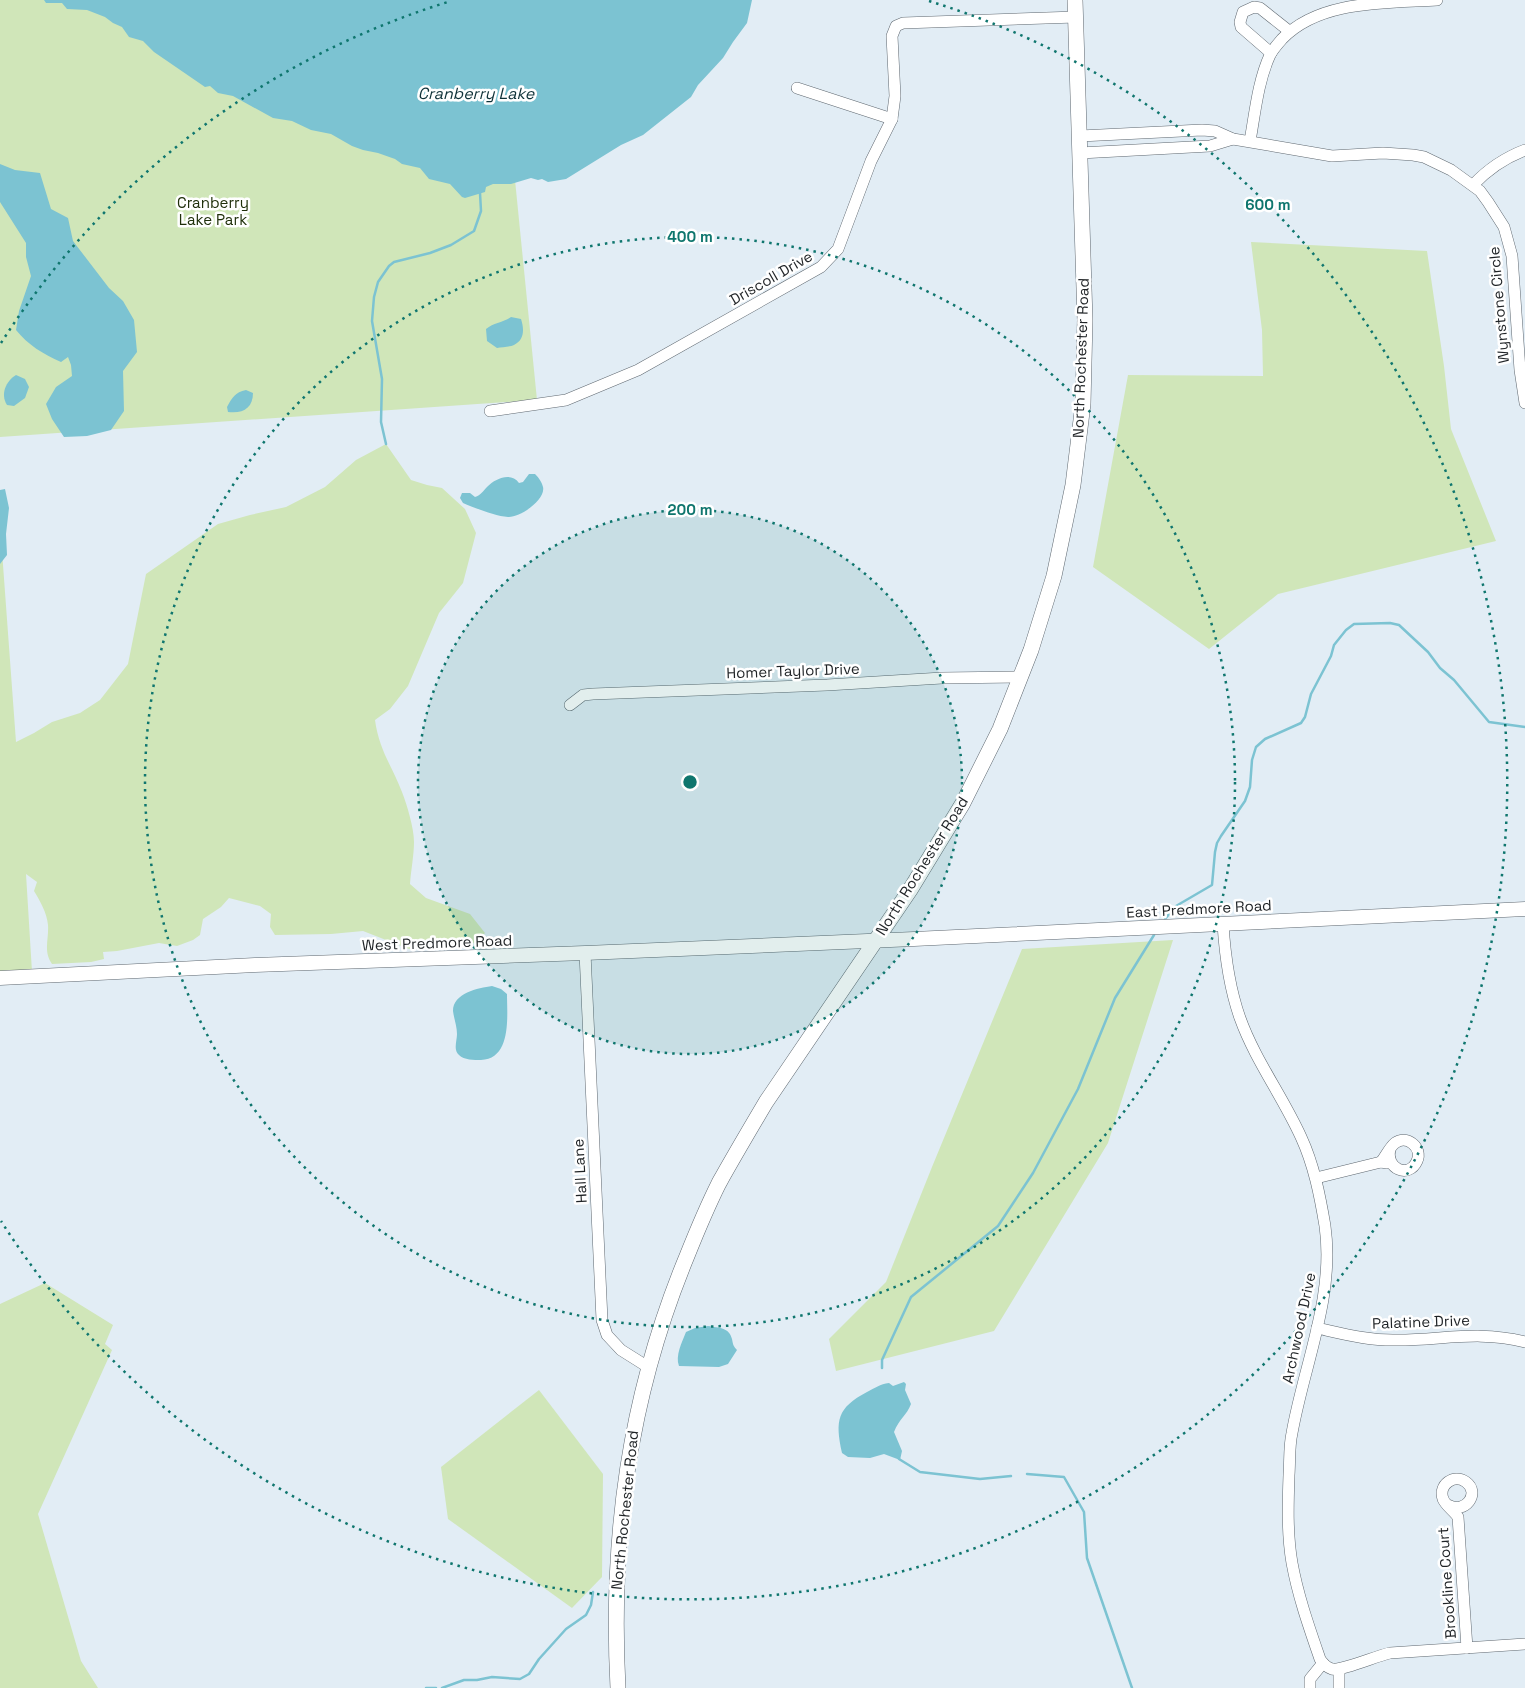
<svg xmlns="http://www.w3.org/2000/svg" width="1525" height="1688" font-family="'Space Grotesk',sans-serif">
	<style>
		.green { fill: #d0e6b9 }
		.water { fill: #7cc3d2 }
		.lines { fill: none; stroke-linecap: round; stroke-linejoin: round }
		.stream { stroke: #7cc3d2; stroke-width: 2.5 }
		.minor-casing { stroke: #5f6870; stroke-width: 12 }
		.tertiary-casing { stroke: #5f6870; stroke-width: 15 }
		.secondary-casing { stroke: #5f6870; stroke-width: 16 }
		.minor { stroke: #fff; stroke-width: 11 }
		.tertiary { stroke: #fff; stroke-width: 14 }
		.secondary { stroke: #fff; stroke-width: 15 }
		.ring { fill: none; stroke: #0f766e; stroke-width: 2.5; stroke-dasharray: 2.5 5 }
		.labels { text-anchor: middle; stroke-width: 5; stroke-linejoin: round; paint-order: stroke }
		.park-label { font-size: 15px; fill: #20300b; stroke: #fff }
		.street-label { font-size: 15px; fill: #1f2326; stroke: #fff }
		.water-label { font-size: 16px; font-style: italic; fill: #0e3138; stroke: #fff }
		.centre { fill: #0f766e; stroke: #fff; stroke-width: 2.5 }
		.ring-label { font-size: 15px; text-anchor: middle; font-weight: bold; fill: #0f766e; stroke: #fff; stroke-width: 5; stroke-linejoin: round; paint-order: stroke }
	</style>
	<rect width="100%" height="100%" fill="#e2edf5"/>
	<!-- green -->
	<g class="green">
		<polygon points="0,0 497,0 537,400 0,437"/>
		<polygon points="1251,242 1427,251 1444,366 1451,429 1496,541 1278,594 1209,649 1093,567 1128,375 1263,376 1262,330"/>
		<path d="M386 444 411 480 427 485 442 488 465 509 476 533 463 583 439 613 408 686 390 709 375 720C379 750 392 766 402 792 407 805 414 828 414 842 414 855 411 870 410 884L426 898 470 914 485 933 475 943 409 949 363 931 331 934 275 935 270 927 271 914 260 906 229 898 221 907 203 919 200 935 193 940 177 946 159 943 117 951 103 952 104 959 91 962 52 964C43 951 49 940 48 925 47 913 40 901 34 891L37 882 26 874 32 972 0 974V524L16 742 34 733 52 722 80 713 100 700 128 664 146 574 218 524 250 515 286 507 325 487 356 460Z"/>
		<polygon points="1173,940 1108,1143 994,1331 836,1371 829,1339 886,1282 932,1167 1022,949"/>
		<polygon points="45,1283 113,1325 105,1344 112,1350 38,1514 81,1661 98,1688 0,1688 0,1304"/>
		<polygon points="539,1390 603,1474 602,1577 572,1608 448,1519 441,1467"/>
	</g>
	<!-- water -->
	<g class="water">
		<polygon points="44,0 752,0 747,23 733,42 723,58 698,85 691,97 643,135 621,145 566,179 548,182 542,179 538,180 531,178 511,184 493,184 486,187 485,192 465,198 462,197 450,184 429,179 420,168 402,164 395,159 378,153 363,150 352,146 331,134 311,130 292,121 273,118 233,96 218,93 210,86 205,87 154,52 143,41 129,37 122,27 113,23 105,17 87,10 67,9 62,3 46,3"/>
		<path d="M0 164 15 170 40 173 51 209 68 218 73 241 109 288 123 301 134 320 137 352 123 371 124 411 111 430 87 436 64 437 52 419 46 404 56 387 72 376 71 365 68 357 61 362C43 354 28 345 16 330L19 311 31 276 26 257V243L0 202Z"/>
		<path d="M511 317 521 319C524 328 525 340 514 345 510 347 502 347 497 348L487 341 486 329C494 322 502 323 511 317Z"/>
		<path d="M16 375 25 379 29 387 25 398 14 406 7 405C0 394 6 381 16 375Z"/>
		<path d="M246 390 253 393C253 408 243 414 228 412L227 407C232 398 235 392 246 390Z"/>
		<path d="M529 474H535C538 477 542 482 543 487 546 500 519 518 508 517 495 516 475 508 463 503L460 498 462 493H470L475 497C481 495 483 491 487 487 496 478 511 472 519 483L523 482Z"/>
		<polygon points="5,489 9,508 6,534 7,555 0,564 0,490"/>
		<path d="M492 986 501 989 507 994C507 1015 512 1059 481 1060 474 1060 464 1060 459 1055 453 1050 457 1041 457 1034 457 1026 454 1019 453 1011 453 993 478 988 492 986Z"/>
		<path d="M708 1326C719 1328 729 1327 732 1339 733 1344 733 1346 737 1350L728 1364 719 1367 679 1366C675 1356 682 1342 686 1332L695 1328Z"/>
		<path d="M904 1382 906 1384 905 1390 911 1404C907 1415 899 1419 894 1432L902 1451 900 1460 884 1454 870 1458 848 1457 842 1453C835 1420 837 1408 867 1392 875 1388 880 1384 889 1383L893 1386Z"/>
	</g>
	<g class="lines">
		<!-- stream -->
		<g class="stream">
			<polyline points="386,444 381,422 382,379 372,321 374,297 378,282 389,266 394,262 430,253 451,245 474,231 481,211 480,193"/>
			<polyline points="1165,919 1176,906 1212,885 1215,852 1217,843 1221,836 1245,801 1250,787 1252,760 1256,747 1265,739 1301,723 1305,717 1311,694 1331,656 1334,645 1346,630 1354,624 1390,623 1399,625 1428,652 1440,668 1454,680 1489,722 1525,727"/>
			<polyline points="882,1368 882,1360 911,1297 998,1226 1033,1173 1078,1089 1115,998 1154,935"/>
			<polyline points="899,1459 920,1472 980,1479 1011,1476"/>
			<polyline points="1027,1474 1064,1477 1084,1512 1087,1558 1132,1688"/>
			<polyline points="426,1688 436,1688"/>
			<polyline points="442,1688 464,1680 477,1680 492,1677 520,1679 529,1674 539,1659 566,1629 586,1615 591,1605 593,1592"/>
		</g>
		<defs>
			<g id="minor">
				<polyline points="1271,53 1241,27 1240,22 1243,12 1254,7 1260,8 1289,31"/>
				<polyline points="797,88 892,119"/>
				<polyline points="1080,136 1202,130 1215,131 1233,139 1332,156 1383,153 1413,155 1424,157 1451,170 1480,191 1488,202 1504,227 1512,256 1520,370 1525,403"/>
				<path d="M1250 141C1255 113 1258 81 1270 55 1273 49 1278 44 1282 39 1319 0 1385 3 1437 0"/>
				<polyline points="1080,153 1210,146 1233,139"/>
				<path d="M1473 185C1488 169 1504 158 1525 150"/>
				<polyline points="490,411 566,400 638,370 821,267 838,249 871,161 892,119 895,96 892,36 896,26 903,23 1076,17"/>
				<polyline points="570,705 583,695 593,694 827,685 942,678 1020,677"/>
				<path d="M1223 924C1225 956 1229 987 1240 1018 1255 1060 1283 1097 1301 1137 1314 1165 1320 1196 1325 1226 1335 1296 1304 1365 1292 1433 1289 1446 1290 1461 1289 1475 1288 1504 1287 1534 1292 1563 1298 1596 1309 1627 1320 1659 1323 1664 1326 1667 1332 1669 1342 1671 1376 1656 1390 1653L1525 1644"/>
				<polyline points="585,953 602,1320 607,1335 621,1350 648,1367"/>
				<path d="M1381 1162C1386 1156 1389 1148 1395 1143 1407 1134 1423 1148 1417 1161 1409 1179 1385 1169 1390 1149"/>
				<polyline points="1316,1178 1381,1162 1387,1163"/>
				<path d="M1317 1328C1344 1334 1370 1341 1398 1340 1443 1340 1479 1330 1525 1342"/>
				<path d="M1448 1505C1465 1515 1481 1493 1466 1482 1454 1473 1438 1485 1443 1499 1446 1506 1454 1511 1458 1517L1467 1648"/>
				<polyline points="1339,1669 1339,1688"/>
				<polyline points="1310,1688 1310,1679 1323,1663"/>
			</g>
			<polyline id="tertiary" points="0,978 255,965 585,953 914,939 1525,909"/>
			<path id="secondary" d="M618 1688C610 1537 629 1396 687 1256 697 1231 707 1207 719 1183 734 1156 750 1129 766 1102L910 890 963 803 1000 729 1031 650 1054 576 1073 485 1083 404 1085 320 1075 0"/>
		</defs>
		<!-- minor casing -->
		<use href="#minor" class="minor-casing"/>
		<!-- tertiary casing -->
		<use href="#tertiary" class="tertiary-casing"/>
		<!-- secondary casing -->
		<use href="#secondary" class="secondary-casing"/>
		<!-- minor -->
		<use href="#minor" class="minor"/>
		<!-- tertiary -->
		<use href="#tertiary" class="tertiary"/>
		<!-- secondary -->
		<use href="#secondary" class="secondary"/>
	</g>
	<!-- distance rings -->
	<circle cx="690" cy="782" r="272" fill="#0f766e" fill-opacity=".12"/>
	<g class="ring">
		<circle cx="690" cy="782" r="272"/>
		<circle cx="690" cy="782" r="545"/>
		<path d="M1 343A817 817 0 0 1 451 1M929 1A817 817 0 1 1 1 1221"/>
	</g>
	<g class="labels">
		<!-- park labels -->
		<g class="park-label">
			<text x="213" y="208">Cranberry<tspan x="213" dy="17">Lake Park</tspan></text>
		</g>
		<!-- street labels -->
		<g class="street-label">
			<text transform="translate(771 278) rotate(-30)" y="5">Driscoll Drive</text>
			<text transform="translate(1499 305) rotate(-95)" y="5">Wynstone Circle</text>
			<text transform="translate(1081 358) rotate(-88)" y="5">North Rochester Road</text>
			<text transform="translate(793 671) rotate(-2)" y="5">Homer Taylor Drive</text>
			<text transform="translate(922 866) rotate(-58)" y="5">North Rochester Road</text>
			<text transform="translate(1199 909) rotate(-3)" y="5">East Predmore Road</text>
			<text transform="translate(437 943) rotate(-2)" y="5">West Predmore Road</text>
			<text transform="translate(580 1171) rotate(-93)" y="5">Hall Lane</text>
			<text transform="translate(1421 1322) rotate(-2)" y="5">Palatine Drive</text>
			<text transform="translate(1299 1328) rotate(-78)" y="5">Archwood Drive</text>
			<text transform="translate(625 1510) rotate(-84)" y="5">North Rochester Road</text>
			<text transform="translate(1447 1583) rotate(-94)" y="5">Brookline Court</text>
		</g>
		<!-- water labels -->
		<g class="water-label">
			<text x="476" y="99">Cranberry Lake</text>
		</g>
	</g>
	<circle cx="690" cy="782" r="8" class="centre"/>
	<g class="ring-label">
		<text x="1268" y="210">600 m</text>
		<text x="690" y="242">400 m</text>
		<text x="690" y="515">200 m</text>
	</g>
</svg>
